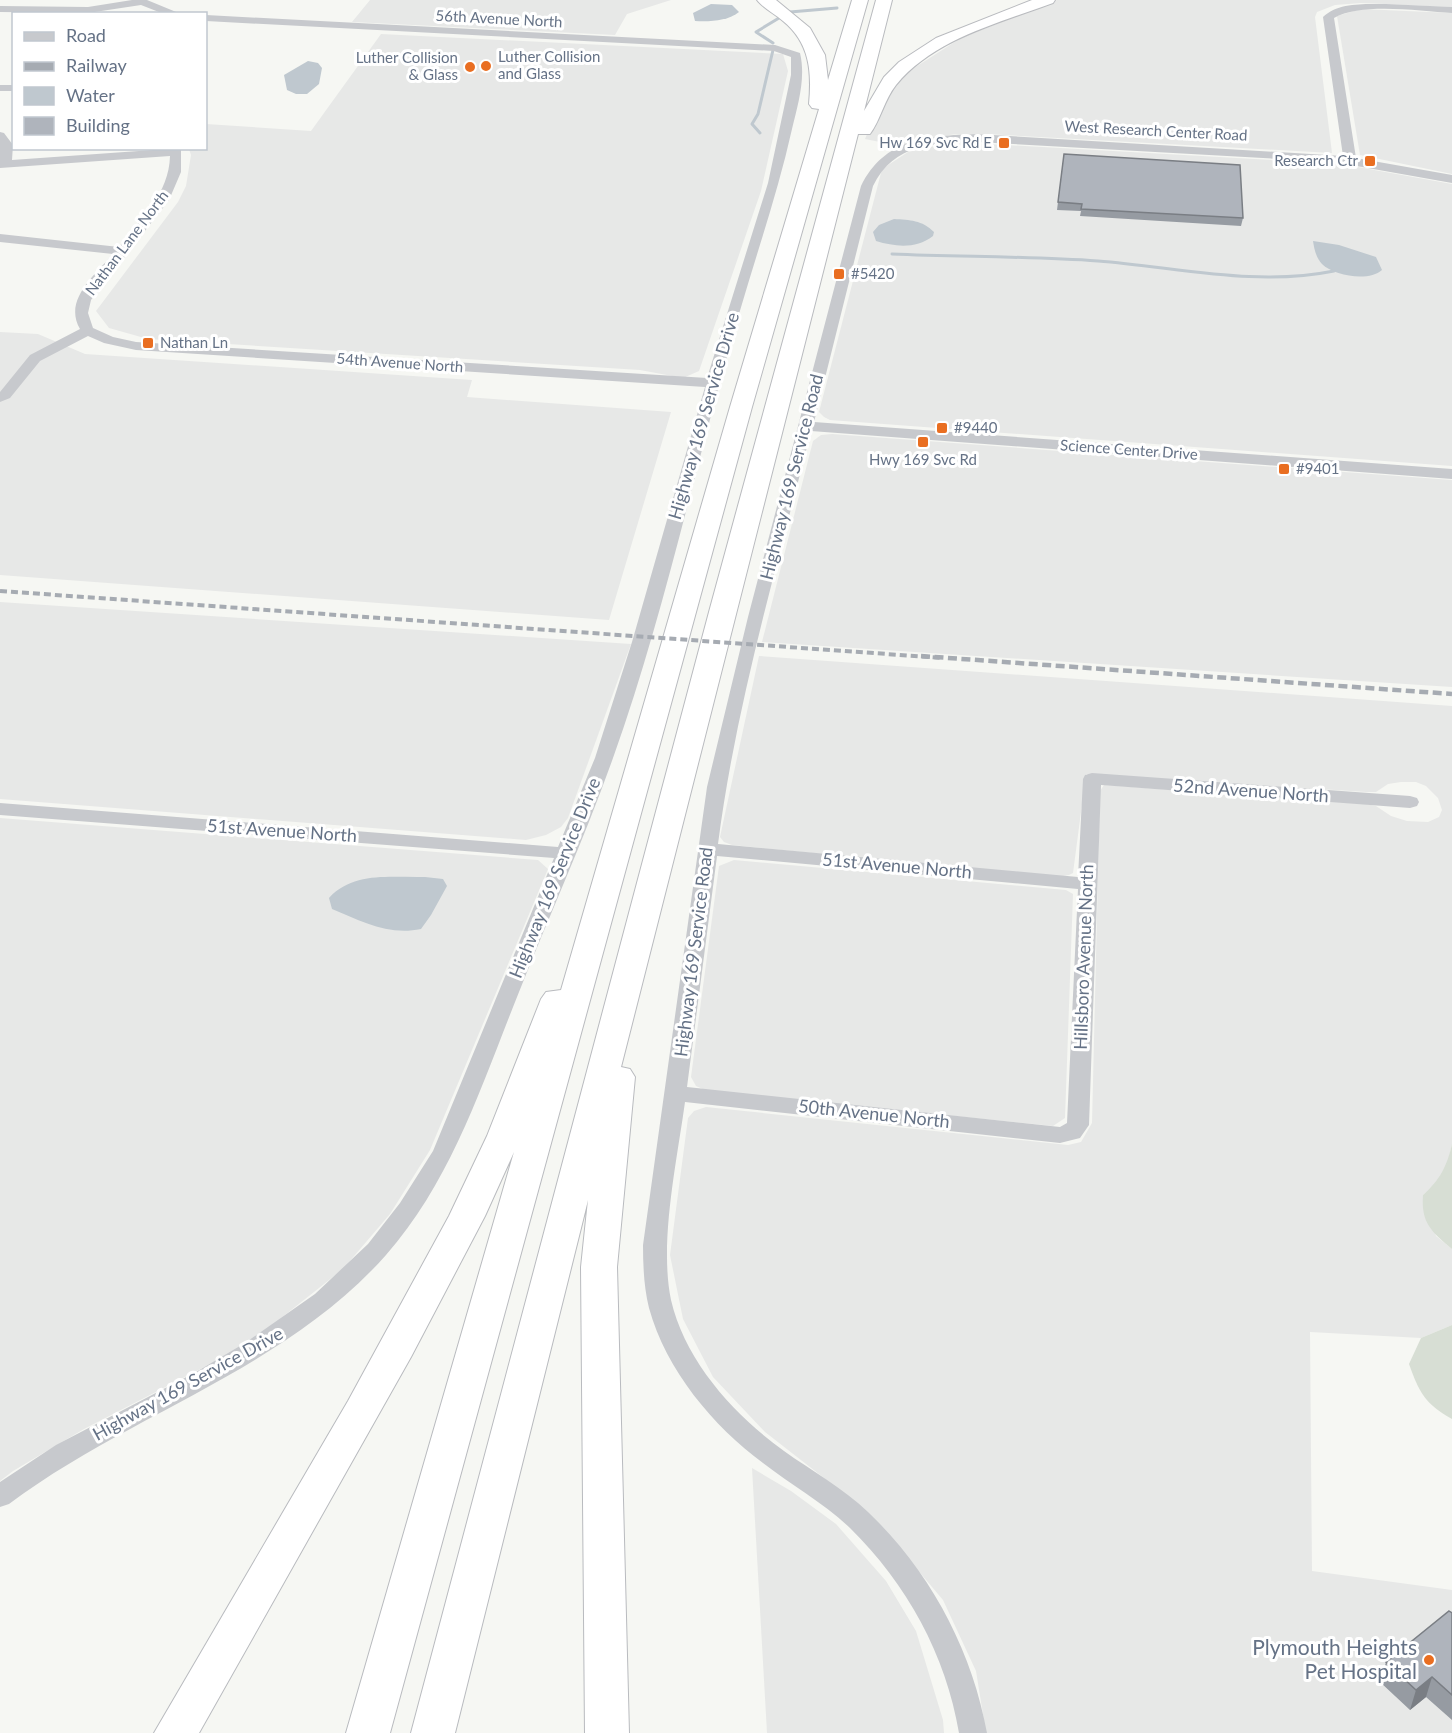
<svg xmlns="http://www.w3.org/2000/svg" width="1452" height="1733" font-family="Lato,sans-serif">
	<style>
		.built { fill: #e7e8e7 }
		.green { fill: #d7ded4 }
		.water { fill: #bfc8cf }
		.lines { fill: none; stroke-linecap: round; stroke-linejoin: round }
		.stream { stroke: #bfc8cf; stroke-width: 3 }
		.highway-casing { stroke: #b9bbbf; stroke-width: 2 }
		.minor { fill: #c7c9cd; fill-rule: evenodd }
		.highway { fill: #fff; fill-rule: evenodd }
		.rail-far1 { stroke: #a6abb2; stroke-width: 4; stroke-dasharray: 7 4; stroke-linecap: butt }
		.rail { stroke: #a6abb2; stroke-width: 4.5; stroke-dasharray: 9 4.5; stroke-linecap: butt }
		.wall { fill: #969ba2 }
		.shaded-wall { fill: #7a7e84 }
		.building { fill: #afb4bc; stroke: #7a7e84; stroke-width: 1.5 }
		.poi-dot { fill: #e96e21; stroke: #fff; stroke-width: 2 }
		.labels { text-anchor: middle; stroke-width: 6; stroke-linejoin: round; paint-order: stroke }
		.far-street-label { font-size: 15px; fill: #657286; stroke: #fff }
		.far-poi-label { font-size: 15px; fill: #657286; stroke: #fff; text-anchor: start }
		.street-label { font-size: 18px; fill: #657286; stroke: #fff }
		.near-poi-label { font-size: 21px; fill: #657286; stroke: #fff; text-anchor: end }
	</style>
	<rect width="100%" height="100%" fill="#f6f7f3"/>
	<!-- built -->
	<g class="built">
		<polygon points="370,0 671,0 627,14 615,35 352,22"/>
		<polygon points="1057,0 1452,0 1452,7 1361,3 1335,5 1317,12 1315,17 1332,153 986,134 956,134 923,139 900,146 865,139 879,106 894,85 914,68 961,38"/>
		<polygon points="1361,9 1452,13 1452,174 1360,155 1337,16"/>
		<polygon points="381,34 783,54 788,71 761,191 699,371 683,378 640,370 148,339 109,328 96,311 178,202 186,186 191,155 189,149 206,148 206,124 311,131"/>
		<polygon points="953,142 1341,164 1452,184 1452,466 830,420 824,417 819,412 882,169 908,152"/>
		<polygon points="0,332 38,334 85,354 472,380 467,397 671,412 609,620 0,575"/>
		<polygon points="832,434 1452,480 1452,687 762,642 813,441 821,435"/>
		<polygon points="0,602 631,644 568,818 561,827 546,835 526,840 0,799"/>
		<polygon points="759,656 1452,706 1452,1144 1448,1162 1438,1182 1423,1195 1436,1236 1452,1249 1452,1325 1421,1338 1310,1332 1312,1571 1452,1590 1452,1733 986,1733 976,1671 943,1600 889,1536 824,1478 765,1432 713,1377 683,1319 670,1255 688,1118 694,1111 706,1107 1068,1145 1081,1142 1092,1123 1100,791 1104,785 1366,804 1376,806 1391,816 1407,821 1428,822 1439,817 1442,810 1438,798 1426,786 1416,782 1401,782 1388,784 1376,792 1366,792 1086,774 1073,873 1069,875 1057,877 732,845 724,842 720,837"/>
		<polygon points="0,818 538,860 548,869 430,1150 390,1214 343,1269 247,1345 84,1429 13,1471 0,1481"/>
		<polygon points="734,860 1066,890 1073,894 1065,1118 1053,1126 705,1090 696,1086 691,1077 719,866"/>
		<polygon points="752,1468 791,1491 836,1524 886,1581 916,1631 943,1720 944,1733 767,1733"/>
	</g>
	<!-- green -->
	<g class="green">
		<path d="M1452 1144V1249C1431 1231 1421 1223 1423 1195 1440 1180 1447 1166 1452 1144Z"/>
		<path d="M1452 1325V1419C1425 1404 1419 1392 1409 1364L1421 1338Z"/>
	</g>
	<!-- water -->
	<g class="water">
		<path d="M711 4 732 5 739 12C728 21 709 22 695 21L693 13Z"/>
		<polygon points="308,61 318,63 322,68 319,84 307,94 296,94 287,90 284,75"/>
		<path d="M894 219C910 220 922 220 934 232L933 236C916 249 896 247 876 241L873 232 879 225Z"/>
		<path d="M1313 241 1339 245 1376 257 1382 270C1369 282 1334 276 1322 264 1316 258 1314 248 1313 241Z"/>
		<path d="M425 877 443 879 447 886 431 915 421 929C388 936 361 921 332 909L329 898C354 871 391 878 425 877Z"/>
	</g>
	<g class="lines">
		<!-- stream -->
		<g class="stream">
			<polyline points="790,12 837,8"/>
			<polyline points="773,43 756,32 784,15"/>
			<polyline points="760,133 752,124 758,114 773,50"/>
			<path d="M892 254C960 257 1029 256 1098 261 1177 267 1255 287 1334 271"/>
		</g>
		<defs>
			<g id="highway">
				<path d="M757 0H776L810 28 825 55 828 80 852 0H868L752 407 390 1733H346L514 1152 485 1216 411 1357 199 1733H154L348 1401 449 1216 487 1136 541 999 546 992 561 990 730 407 819 109 812 108 809 104C812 72 810 43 783 21 775 14 763 8 757 0Z"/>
				<path d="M876 0H892L864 111 884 77 899 62 936 38 1032 0H1055L1053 3C999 23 934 39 896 85 884 100 881 119 870 134H858L621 1067 630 1069 635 1077 617 1267 629 1733H585L581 1267 588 1200 455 1733H411L709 612Z"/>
			</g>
		</defs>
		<!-- highway casing -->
		<use href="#highway" class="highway-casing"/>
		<!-- minor -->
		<g class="minor">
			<polygon points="132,0 147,0 181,14 164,14 141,5 88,13 0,12 0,6 88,7"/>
			<path d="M1386 4 1452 7V13C1420 11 1361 2 1334 18L1356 158 1452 175V183L1334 162 976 142C934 143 894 143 873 186L814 422 1452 469V479L811 431C777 567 736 704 718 844L1078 877 1083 779 1085 775 1092 773 1410 796 1417 798 1419 802 1417 806 1410 808 1101 785 1089 1125 1080 1138 1060 1143 685 1102C677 1161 659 1242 671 1300 685 1361 734 1415 784 1451 812 1471 843 1488 868 1512 930 1571 972 1650 987 1733H959C946 1655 907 1584 850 1528 824 1503 791 1485 763 1463 713 1426 666 1370 649 1308 644 1288 643 1266 643 1245L707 787 748 617 861 186C885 138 927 136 976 134L1343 156 1323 17C1338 2 1366 4 1386 4ZM717 856 1078 889 1067 1123 1060 1127 687 1087Z"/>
			<path d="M206 15 775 45 800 53C806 78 798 104 792 129 778 192 757 252 739 314 696 461 665 613 613 758 585 837 550 914 519 992 482 1084 452 1180 386 1255 283 1371 130 1413 9 1504L0 1507V1482L56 1445 196 1372 245 1343 315 1294 368 1244 400 1203 433 1151 554 858 0 815V803L558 847 595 758 632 642 705 387 136 350 104 343 88 336 40 361 10 398 0 402V392L30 355 80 329C63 300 95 275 113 254L0 242V234L119 247C141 219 169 194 170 156L0 168V132L4 133 13 145 12 160 181 148V172L169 200 91 300 88 313 93 328 113 337 136 342 707 378 768 183 791 75V57L774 51 206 21Z"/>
			<rect x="0" y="85" width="14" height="6"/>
		</g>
		<!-- highway -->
		<use href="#highway" class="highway"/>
		<!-- rail-far1 -->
		<polyline class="rail-far1" points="0,591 943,658"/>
		<!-- rail -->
		<polyline class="rail" points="921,656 1452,694"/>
	</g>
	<!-- wall -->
	<g class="wall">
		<polygon points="1064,154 1243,218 1241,226 1080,216 1081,211 1057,210"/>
		<polygon points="1452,1613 1452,1720 1426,1697 1410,1710 1380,1682 1386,1662"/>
	</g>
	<!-- shaded-wall -->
	<polygon class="shaded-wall" points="1432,1677 1426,1697 1410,1710 1416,1690"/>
	<!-- building -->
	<g class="building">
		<polygon points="1064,154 1240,165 1243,218 1081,209 1082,204 1058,202"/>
		<polygon points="1449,1611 1452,1613 1452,1695 1432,1677 1416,1690 1386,1662"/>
	</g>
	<!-- markers -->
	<g class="poi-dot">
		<circle cx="486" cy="66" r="6"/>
		<circle cx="470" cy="67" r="6"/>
		<rect x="998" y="137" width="12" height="12" rx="3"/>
		<rect x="1364" y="155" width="12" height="12" rx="3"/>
		<rect x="833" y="268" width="12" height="12" rx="3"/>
		<rect x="142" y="337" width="12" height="12" rx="3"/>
		<rect x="936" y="422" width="12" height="12" rx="3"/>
		<rect x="917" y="436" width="12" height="12" rx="3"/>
		<rect x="1278" y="463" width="12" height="12" rx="3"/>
		<circle cx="1429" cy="1660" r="6"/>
	</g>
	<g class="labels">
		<!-- far-street labels -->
		<g class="far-street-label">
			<text transform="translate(499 19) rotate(3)" y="5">56th Avenue North</text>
			<text transform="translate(1156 131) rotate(3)" y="5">West Research Center Road</text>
			<text transform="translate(127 243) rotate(-53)" y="5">Nathan Lane North</text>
			<text transform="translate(400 363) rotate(4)" y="5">54th Avenue North</text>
			<text transform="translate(1129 450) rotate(4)" y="5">Science Center Drive</text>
		</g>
		<!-- far-poi labels -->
		<g class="far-poi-label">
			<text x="498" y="62">Luther Collision<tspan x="498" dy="17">and Glass</tspan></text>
			<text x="458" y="63" text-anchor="end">Luther Collision<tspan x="458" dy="17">&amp; Glass</tspan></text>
			<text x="992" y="148" text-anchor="end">Hw 169 Svc Rd E</text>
			<text x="1358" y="166" text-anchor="end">Research Ctr</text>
			<text x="851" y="279">#5420</text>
			<text x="160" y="348">Nathan Ln</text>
			<text x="954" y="433">#9440</text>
			<text x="923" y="465" text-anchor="middle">Hwy 169 Svc Rd</text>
			<text x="1296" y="474">#9401</text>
		</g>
		<!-- street labels -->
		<g class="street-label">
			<text transform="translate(704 416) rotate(-74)" y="6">Highway 169 Service Drive</text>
			<text transform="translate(792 477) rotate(-76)" y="6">Highway 169 Service Road</text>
			<text transform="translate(1251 791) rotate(4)" y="6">52nd Avenue North</text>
			<text transform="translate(282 831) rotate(4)" y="6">51st Avenue North</text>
			<text transform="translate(897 866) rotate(5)" y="6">51st Avenue North</text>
			<text transform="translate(555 878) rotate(-68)" y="6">Highway 169 Service Drive</text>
			<text transform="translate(694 952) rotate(-83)" y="6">Highway 169 Service Road</text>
			<text transform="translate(1084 957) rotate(-88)" y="6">Hillsboro Avenue North</text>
			<text transform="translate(874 1114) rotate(6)" y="6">50th Avenue North</text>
			<text transform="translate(188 1384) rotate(-29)" y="6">Highway 169 Service Drive</text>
		</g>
		<!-- near-poi labels -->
		<g class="near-poi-label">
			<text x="1417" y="1655">Plymouth Heights<tspan x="1417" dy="24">Pet Hospital</tspan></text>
		</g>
	</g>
	<!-- legend -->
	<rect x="12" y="12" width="195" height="138" fill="#ffffff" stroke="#c1c7cf" stroke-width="1.5"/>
	<rect x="24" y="32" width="30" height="9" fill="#c7c9cd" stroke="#c1c7cf" stroke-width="1.5"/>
	<text x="66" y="42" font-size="18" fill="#657286">Road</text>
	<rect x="24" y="62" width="30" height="9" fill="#a6abb2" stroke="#c1c7cf" stroke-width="1.5"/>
	<text x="66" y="72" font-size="18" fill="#657286">Railway</text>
	<rect x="24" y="87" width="30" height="18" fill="#bfc8cf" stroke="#c1c7cf" stroke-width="1.5"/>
	<text x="66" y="102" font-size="18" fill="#657286">Water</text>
	<rect x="24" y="117" width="30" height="18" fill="#afb4bc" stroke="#c1c7cf" stroke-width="1.5"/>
	<text x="66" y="132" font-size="18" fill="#657286">Building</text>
</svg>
